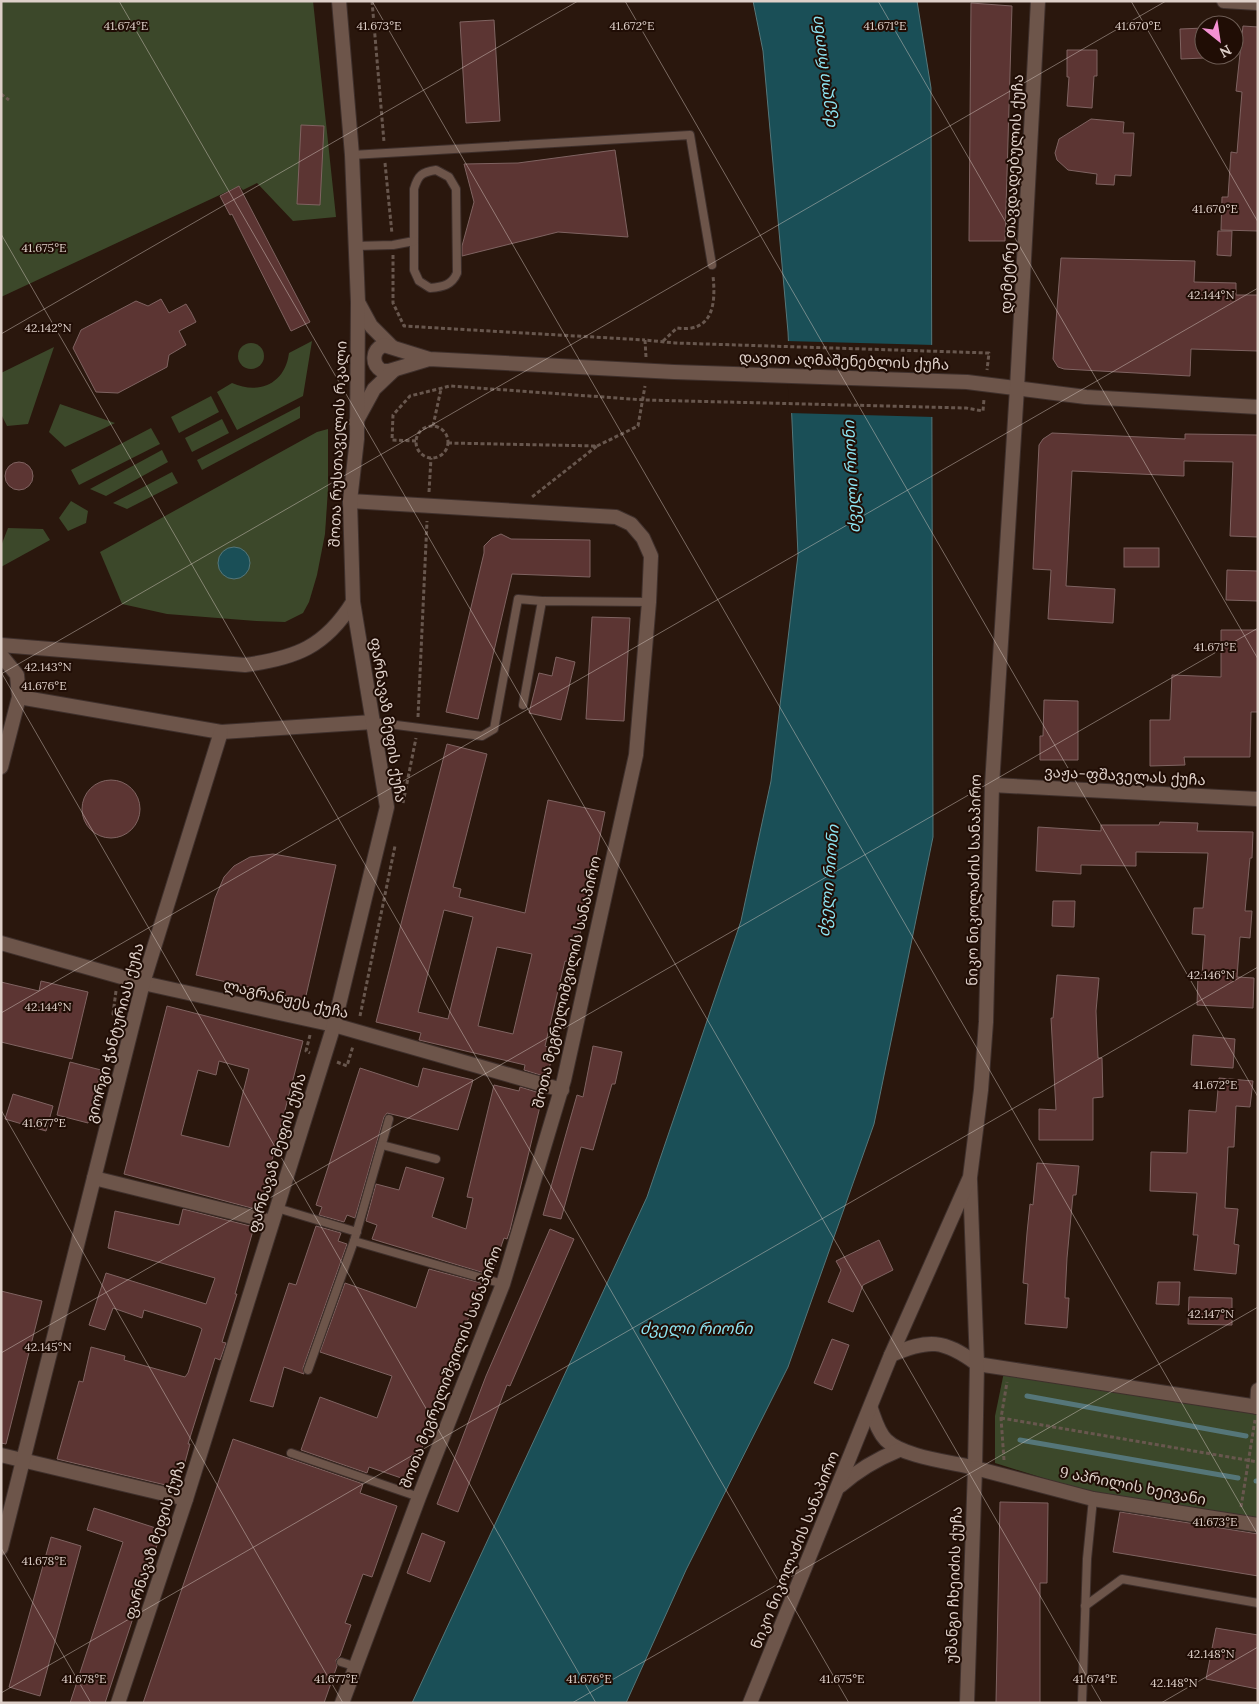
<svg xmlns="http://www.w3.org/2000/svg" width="1259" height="1704" font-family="Lora,'Noto Sans Georgian',serif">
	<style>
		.green { fill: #3c482a }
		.water { fill: #1a4f57; stroke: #557679 }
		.pier { fill: #2a170d }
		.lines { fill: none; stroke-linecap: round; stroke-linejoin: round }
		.stream { stroke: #557679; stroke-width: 5 }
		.building { fill: #5c3533; stroke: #7f6361; fill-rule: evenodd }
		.service-casing { stroke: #3f302c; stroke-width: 10 }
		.minor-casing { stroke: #3f302c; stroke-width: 16 }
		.tertiary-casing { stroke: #3f302c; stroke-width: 16 }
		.secondary-casing { stroke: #3f302c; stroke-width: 16 }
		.path { stroke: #68574e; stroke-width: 3; stroke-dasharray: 4 2.5; stroke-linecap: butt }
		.service { stroke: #6d554a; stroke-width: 8 }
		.minor { stroke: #6d554a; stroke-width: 14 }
		.tertiary { stroke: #6d554a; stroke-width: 14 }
		.secondary { stroke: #6d554a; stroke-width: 14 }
		.ticks { fill: none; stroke: #ded0c9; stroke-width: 1; stroke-opacity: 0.45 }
		.labels { text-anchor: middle; stroke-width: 4; stroke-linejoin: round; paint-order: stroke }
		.street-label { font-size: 15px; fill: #ded0c9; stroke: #200d05 }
		.water-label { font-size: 16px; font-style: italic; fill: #8de4f2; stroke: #200d05 }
		.ticks-label { font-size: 12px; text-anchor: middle; fill: #ded0c9; stroke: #200d05; stroke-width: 4; stroke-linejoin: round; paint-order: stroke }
	</style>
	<rect width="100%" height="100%" fill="#2a170d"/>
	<!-- green -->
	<g class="green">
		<polygon points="1,1 313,1 336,217 293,221 257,183 243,190 239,186 1,297"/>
		<path d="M312 341 303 396 237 430 217 392 232 383C259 395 285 384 289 353Z"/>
		<circle cx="251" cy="356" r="13"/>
		<polygon points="54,347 28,424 7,426 1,414 1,373"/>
		<polygon points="211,396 219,412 179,433 171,417"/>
		<polygon points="60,404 115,423 65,447 49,432"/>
		<polygon points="300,406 300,418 202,470 197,460"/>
		<polygon points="222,419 229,433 192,452 185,438"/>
		<polygon points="151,428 160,444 79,485 71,470"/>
		<polygon points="328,429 328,489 325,534 317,575 309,602 303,613 285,622 256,621 167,614 122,604 100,552 317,432"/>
		<polygon points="162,450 168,462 106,496 90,489"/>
		<polygon points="172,472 178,483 127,509 113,503"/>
		<polygon points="71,501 88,511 86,523 68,531 59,518"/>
		<polygon points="8,528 43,529 50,540 1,567 1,546"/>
		<polygon points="1004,1372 1258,1411 1258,1521 1104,1497 995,1463 995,1416"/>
	</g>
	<!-- water -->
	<g class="water">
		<polygon points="753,1 917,1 931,88 933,837 874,1124 788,1367 686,1570 626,1703 412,1703 647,1197 741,921 771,781 798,555 788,332 763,51"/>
		<circle cx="234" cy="563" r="16"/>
	</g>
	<!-- pier -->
	<polygon class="pier" points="786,341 934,345 934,417 789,413"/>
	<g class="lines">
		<!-- stream -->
		<g class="stream">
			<polyline points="1027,1396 1246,1436"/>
			<polyline points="1020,1440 1238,1478"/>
			<polyline points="1256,1481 1258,1481"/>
		</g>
	</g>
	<!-- building -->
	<g class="building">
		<polygon points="971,3 1012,6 1005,241 969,241"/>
		<polygon points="494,20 500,121 466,123 460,22"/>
		<polygon points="1243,26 1258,27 1258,231 1221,230 1222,197 1228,197 1231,152 1237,153 1242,92 1236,91"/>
		<polygon points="1204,28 1204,58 1181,59 1180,29"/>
		<polygon points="1067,50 1097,50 1097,76 1094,76 1092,108 1067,106 1069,77 1067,77"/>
		<polygon points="1091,119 1124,122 1123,133 1134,133 1131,176 1115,175 1114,185 1096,184 1097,174 1068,170 1057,160 1055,153 1059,139"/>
		<polygon points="301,125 324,126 320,205 297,204"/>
		<polygon points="615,150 628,237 558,232 462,256 462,246 474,202 464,164 518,163"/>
		<polygon points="239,186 310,322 291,331 232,214 230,215 220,196"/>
		<polygon points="1218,231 1232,231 1231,256 1217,255"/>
		<polygon points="1061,258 1195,261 1194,282 1236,283 1236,295 1258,295 1258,351 1191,349 1190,376 1064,369 1058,367 1053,359"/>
		<polygon points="161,299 169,313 186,304 191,312 196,322 179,331 186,345 169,355 167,367 118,393 96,392 73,348 81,330 136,301 148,306"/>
		<polygon points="1052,433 1185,439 1185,434 1258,435 1258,537 1230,536 1233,462 1184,461 1184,476 1072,471 1066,586 1115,589 1113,623 1048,619 1051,570 1033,569 1039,445 1043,439"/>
		<circle cx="19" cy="476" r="14"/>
		<polygon points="501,534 511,539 590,540 590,577 512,574 478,719 446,712 484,553 484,546 492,538"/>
		<rect x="1124" y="548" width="35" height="19"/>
		<polygon points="1227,570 1258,571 1258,601 1226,600"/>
		<polygon points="592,617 630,618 624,721 586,719"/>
		<polygon points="1221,630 1258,630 1258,712 1251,712 1250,757 1184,757 1185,765 1150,766 1150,720 1170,720 1172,675 1221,677"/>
		<polygon points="556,657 575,662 561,720 529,713 539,673 552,676"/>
		<polygon points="1044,700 1078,701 1078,760 1040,760 1040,736 1043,736"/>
		<path d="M447 744 487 754 453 887 461 889 459 897 525 913 548 800 605 812 574 963 565 961 545 1046 554 1049 547 1077 524 1070 525 1065 419 1040 421 1033 376 1022ZM444 910 473 917 448 1019 418 1012ZM497 947 532 954 513 1034 478 1026Z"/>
		<circle cx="111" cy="809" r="29"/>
		<polygon points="1160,822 1198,823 1197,831 1253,832 1252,858 1250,858 1245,911 1252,911 1250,938 1240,937 1237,977 1254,978 1253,1008 1197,1005 1198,975 1202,975 1205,935 1192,934 1194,908 1203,908 1208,853 1136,852 1136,866 1081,865 1081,874 1036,871 1038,827 1101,831 1101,825 1159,825"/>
		<polygon points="273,854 336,865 305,1000 196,975 215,898 224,877 234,866 250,857"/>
		<polygon points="1053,901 1075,901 1074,927 1052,926"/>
		<polygon points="1057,975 1099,978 1096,1011 1098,1058 1102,1058 1103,1097 1093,1098 1093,1140 1039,1140 1039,1109 1056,1110 1051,1018 1053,1018"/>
		<polygon points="41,981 88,992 72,1059 1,1042 1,982 39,991"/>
		<path d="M167 1006 303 1041 259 1210 124 1174ZM219 1061 249 1069 229 1147 181 1135 198 1070 216 1075Z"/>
		<polygon points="1193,1035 1235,1039 1233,1068 1191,1065"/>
		<polygon points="593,1046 622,1052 615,1084 612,1084 593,1150 581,1147 561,1219 543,1215 577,1095 583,1097"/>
		<polygon points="70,1062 101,1070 88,1123 57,1115"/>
		<polygon points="360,1068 418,1087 423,1068 473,1080 458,1130 387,1113 384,1117 355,1218 347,1215 344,1222 319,1215 322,1207 316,1205"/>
		<polygon points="1219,1078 1253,1081 1250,1107 1236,1106 1234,1147 1228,1147 1225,1208 1238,1209 1234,1244 1239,1245 1236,1274 1194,1270 1198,1235 1193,1235 1197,1193 1150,1191 1151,1152 1187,1153 1189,1110 1216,1112"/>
		<polygon points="494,1085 519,1091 520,1087 543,1094 510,1230 507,1239 504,1238 491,1275 372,1239 377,1225 366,1221 376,1184 399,1190 406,1167 444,1178 432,1217 466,1229 473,1198 467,1197"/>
		<polygon points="13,1094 53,1106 46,1131 5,1119"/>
		<polygon points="1037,1163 1079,1166 1076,1195 1073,1195 1067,1258 1065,1298 1069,1298 1067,1328 1025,1324 1028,1284 1023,1283 1027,1233 1030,1204 1033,1205"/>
		<polygon points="183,1209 254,1227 235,1294 237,1294 222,1342 226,1343 220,1360 215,1358 188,1444 190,1444 178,1488 57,1459 79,1381 83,1382 91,1347 125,1356 124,1360 185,1377 188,1373 202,1329 199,1327 144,1310 142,1318 113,1308 105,1330 89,1325 106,1273 206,1304 215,1278 108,1248 115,1211 179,1225"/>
		<polygon points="316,1226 341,1233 338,1241 347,1244 303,1368 304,1374 284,1367 273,1407 250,1401 289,1283 296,1285"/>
		<polygon points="550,1229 574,1239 510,1386 507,1385 458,1512 437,1504 486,1376"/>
		<polygon points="879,1240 893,1270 863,1285 853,1312 828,1302 841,1270 836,1261"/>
		<polygon points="429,1269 481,1283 410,1481 369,1467 367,1473 301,1450 320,1397 377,1418 392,1376 320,1352 345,1283 416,1308"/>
		<polygon points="1158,1282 1180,1282 1179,1305 1156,1304"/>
		<polygon points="1,1291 42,1301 6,1444 1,1443"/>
		<polygon points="1189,1297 1232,1298 1232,1325 1188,1324"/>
		<polygon points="832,1339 849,1345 832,1390 814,1383"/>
		<polygon points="233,1439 363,1484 360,1493 397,1506 372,1577 363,1574 345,1623 351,1625 340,1656 336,1660 337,1666 324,1703 143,1703"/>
		<polygon points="1000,1502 1048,1503 1047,1583 1040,1583 1040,1703 996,1703"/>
		<polygon points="94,1508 162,1530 105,1703 70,1703 123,1542 87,1530"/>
		<polygon points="1120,1512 1258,1534 1258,1576 1113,1552"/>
		<polygon points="422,1533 445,1542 430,1582 407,1573"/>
		<polygon points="51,1537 81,1546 40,1696 9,1687"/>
		<polygon points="1216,1628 1258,1635 1258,1689 1206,1679"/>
	</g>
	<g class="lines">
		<defs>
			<g id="service">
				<polyline points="352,155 690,135 712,265"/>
				<path d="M436 170 449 177 456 189 457 273C452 285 443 287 430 288L419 281 414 270V189C418 175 422 172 436 170Z"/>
				<polyline points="355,246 393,245 414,241"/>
				<polyline points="523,705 542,601 649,602"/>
				<polyline points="373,722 482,736 494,729 518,599 542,601"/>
				<polyline points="389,1119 354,1241 503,1284"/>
				<polyline points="382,1145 436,1159"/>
				<polyline points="277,1208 357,1232"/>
				<polyline points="308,1370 354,1241"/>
				<polyline points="291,1453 419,1497"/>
				<polyline points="1085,1606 1122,1579 1258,1603"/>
				<polyline points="341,1662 357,1667"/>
				<polyline points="1082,1703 1087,1559 1093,1499"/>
			</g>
			<g id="minor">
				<polyline points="1224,1 1258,3"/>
				<polyline points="19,697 221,732 373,722"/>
				<polyline points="992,785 1258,799"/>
				<polyline points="1,943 143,983 334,1025 562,1090"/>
				<polyline points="94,1178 272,1222"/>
				<polyline points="977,1364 1258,1407"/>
				<polyline points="1257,1407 1258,1390"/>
				<polyline points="1,1455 186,1499"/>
				<polyline points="975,1468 1093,1499 1258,1525"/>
				<polyline points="1,1548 143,983 221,732"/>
				<polyline points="342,1703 419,1497 503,1284 564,1080 636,755 649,602 651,556 643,538 631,524 616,517 350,501"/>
			</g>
			<g id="tertiary">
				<polyline points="358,302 371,326 392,347"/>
				<path d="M429 359 389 371H382C371 364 372 350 384 345L429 359 674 372 967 382 1086 397 1258 407"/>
				<polyline points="356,422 374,389 394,370"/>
				<path d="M891 1355C929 1339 943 1339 977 1364"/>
				<path d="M871 1409C875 1420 878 1432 886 1440 903 1457 951 1462 975 1468L977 1364 970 1180"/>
				<path d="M840 1486C858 1470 877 1459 899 1450"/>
				<polyline points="750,1703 891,1355 970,1177 981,1090 986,1022 992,785 1017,388 1038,1"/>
				<polyline points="967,1703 975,1468"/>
			</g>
			<g id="secondary">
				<path d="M1 645 245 665C296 658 325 647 353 602"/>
				<polyline points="1,655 17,675 19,697 1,767"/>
				<polyline points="118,1703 186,1499 334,1025 387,807 353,602 350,501 357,439 358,302 352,155 339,1"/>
			</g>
		</defs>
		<!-- service casing -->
		<use href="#service" class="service-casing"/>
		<!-- minor casing -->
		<use href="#minor" class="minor-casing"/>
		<!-- tertiary casing -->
		<use href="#tertiary" class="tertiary-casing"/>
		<!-- secondary casing -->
		<use href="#secondary" class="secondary-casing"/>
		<!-- path -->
		<g class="path">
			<polyline points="372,1 384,142"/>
			<polyline points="1,94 9,100"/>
			<polyline points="385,163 392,234"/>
			<polyline points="393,255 393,303 404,326 645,340"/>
			<path d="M663 341 677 328C713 333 716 304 713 276"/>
			<polyline points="646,357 645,340 675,343 989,353 987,370"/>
			<polyline points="433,426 441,389"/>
			<circle cx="432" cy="442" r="16"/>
			<polyline points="416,441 392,440 393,415 410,396 450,386 645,400 966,408 983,411 984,399"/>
			<polyline points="448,443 597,446 532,497"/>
			<polyline points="597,446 638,426 645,386"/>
			<polyline points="429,492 431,458"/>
			<polyline points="418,717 427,521"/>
			<polyline points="403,803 416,738"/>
			<polyline points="116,991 113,1014 120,1015"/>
			<polyline points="360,1016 395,846"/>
			<polyline points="310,1035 306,1051 310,1053"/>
			<polyline points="337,1062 347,1066 353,1046"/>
			<polyline points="1001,1418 1258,1462"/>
			<polyline points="1004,1460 1001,1418 1007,1382"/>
			<polyline points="1241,1507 1255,1420"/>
		</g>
		<!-- service -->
		<use href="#service" class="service"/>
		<!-- minor -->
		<use href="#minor" class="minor"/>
		<!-- tertiary -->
		<use href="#tertiary" class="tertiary"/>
		<!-- secondary -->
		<use href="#secondary" class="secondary"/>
	</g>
	<!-- ticks -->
	<path class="ticks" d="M119 1 1102 1703M372 1 1258 1535M625 1 1258 1097M878 1 1258 659M1131 1 1258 222M1 234 849 1703M1 334 578 1M1 672 596 1703M1 674 1166 1M1 1013 1258 288M1 1110 343 1703M1 1353 1258 628M1 1548 91 1703M1 1693 1258 967M572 1703 1258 1307M1161 1703 1258 1647"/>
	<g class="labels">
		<!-- street labels -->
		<g class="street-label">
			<text transform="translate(1012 194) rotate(-87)" y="5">დემეტრე თავდადებულის ქუჩა</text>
			<text transform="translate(844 361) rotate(2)" y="5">დავით აღმაშენებლის ქუჩა</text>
			<text transform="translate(338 444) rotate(-88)" y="5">შოთა რუსთაველის რკალი</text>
			<text transform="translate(388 720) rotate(81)" y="5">ფარნავაზ მეფის ქუჩა</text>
			<text transform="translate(1125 776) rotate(3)" y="5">ვაჟა-ფშაველას ქუჩა</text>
			<text transform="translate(974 880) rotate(-89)" y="5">ნიკო ნიკოლაძის სანაპირო</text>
			<text transform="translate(567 982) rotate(-77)" y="5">შოთა მეგრელიშვილის სანაპირო</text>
			<text transform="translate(286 999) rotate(13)" y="5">ლაგრანჟეს ქუჩა</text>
			<text transform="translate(115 1033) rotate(-75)" y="5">გიორგი ჭანტურიას ქუჩა</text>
			<text transform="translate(277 1153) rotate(-73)" y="5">ფარნავაზ მეფის ქუჩა</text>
			<text transform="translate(451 1367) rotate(-69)" y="5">შოთა მეგრელიშვილის სანაპირო</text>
			<text transform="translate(1133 1486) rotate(11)" y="5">9 აპრილის ხეივანი</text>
			<text transform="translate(155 1540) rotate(-72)" y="5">ფარნავაზ მეფის ქუჩა</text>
			<text transform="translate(795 1550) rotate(-68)" y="5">ნიკო ნიკოლაძის სანაპირო</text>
			<text transform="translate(954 1585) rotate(-88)" y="5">უშანგი ჩხეიძის ქუჩა</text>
		</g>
		<!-- water labels -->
		<g class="water-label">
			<text transform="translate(823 73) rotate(-97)" y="6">ძველი რიონი</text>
			<text transform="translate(851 477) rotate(-93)" y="6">ძველი რიონი</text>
			<text transform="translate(828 881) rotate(-85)" y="6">ძველი რიონი</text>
			<text x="696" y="1334">ძველი რიონი</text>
		</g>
	</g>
	<g class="ticks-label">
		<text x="1138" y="30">41.670°E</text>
		<text x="126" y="30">41.674°E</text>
		<text x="379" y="30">41.673°E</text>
		<text x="632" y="30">41.672°E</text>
		<text x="885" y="30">41.671°E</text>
		<text x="1215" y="213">41.670°E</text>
		<text x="44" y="252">41.675°E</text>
		<text x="1211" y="299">42.144°N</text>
		<text x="48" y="332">42.142°N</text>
		<text x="1215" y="651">41.671°E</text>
		<text x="48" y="671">42.143°N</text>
		<text x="44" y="690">41.676°E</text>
		<text x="1211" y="979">42.146°N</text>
		<text x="48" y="1011">42.144°N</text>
		<text x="1215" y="1089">41.672°E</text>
		<text x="44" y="1127">41.677°E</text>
		<text x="1211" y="1318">42.147°N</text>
		<text x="48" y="1351">42.145°N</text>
		<text x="1215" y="1526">41.673°E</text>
		<text x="44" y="1565">41.678°E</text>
		<text x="1211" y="1658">42.148°N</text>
		<text x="84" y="1683">41.678°E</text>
		<text x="336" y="1683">41.677°E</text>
		<text x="589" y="1683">41.676°E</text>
		<text x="842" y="1683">41.675°E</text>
		<text x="1095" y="1683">41.674°E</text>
		<text x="1174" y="1687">42.148°N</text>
	</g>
	<!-- border -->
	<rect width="1259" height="1704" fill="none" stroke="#ded0c9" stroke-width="5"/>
	<!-- north arrow -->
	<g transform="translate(1219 40) rotate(150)"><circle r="24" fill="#200d05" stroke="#6c5b53"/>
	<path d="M0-4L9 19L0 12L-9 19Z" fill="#f491d3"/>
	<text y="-8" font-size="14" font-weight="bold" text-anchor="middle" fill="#ded0c9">N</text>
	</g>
</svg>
